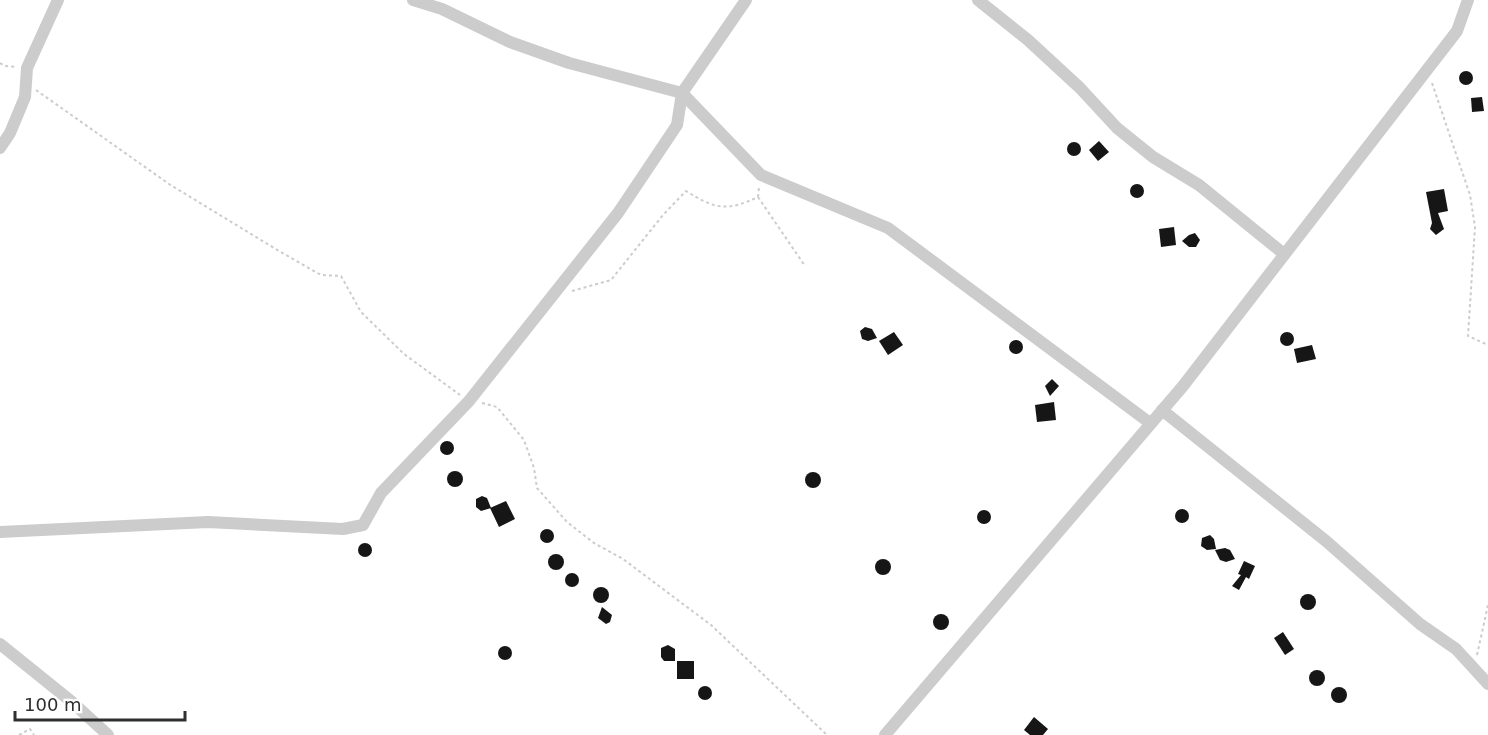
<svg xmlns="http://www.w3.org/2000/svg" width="1488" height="735" font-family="'DejaVu Sans',sans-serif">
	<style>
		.building { fill: #161616 }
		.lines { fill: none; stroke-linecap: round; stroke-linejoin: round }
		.path { stroke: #ccc; stroke-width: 2; stroke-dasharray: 3 3; stroke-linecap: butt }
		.minor { stroke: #ccc; stroke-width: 12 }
	</style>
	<rect width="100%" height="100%" fill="#fff"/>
	<!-- building -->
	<g class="building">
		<circle cx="1466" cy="78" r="7"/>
		<polygon points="1482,97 1484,111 1472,112 1471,98"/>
		<polygon points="1099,141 1109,152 1098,161 1089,150"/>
		<circle cx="1074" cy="149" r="7"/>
		<circle cx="1137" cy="191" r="7"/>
		<polygon points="1444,189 1448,211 1438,213 1444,229 1436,235 1430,229 1432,223 1426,192"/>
		<polygon points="1174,227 1176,245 1161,247 1159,229"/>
		<polygon points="1195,233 1200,240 1196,247 1189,247 1182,241 1189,235"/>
		<polygon points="865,327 872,329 877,338 868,341 862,339 860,331"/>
		<circle cx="1287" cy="339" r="7"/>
		<polygon points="894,332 903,345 888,355 879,341"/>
		<circle cx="1016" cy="347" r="7"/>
		<polygon points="1312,345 1316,359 1297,363 1294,349"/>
		<polygon points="1052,379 1059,386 1050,396 1045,386"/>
		<polygon points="1054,402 1056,420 1037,422 1035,405"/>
		<circle cx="447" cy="448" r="7"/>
		<circle cx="455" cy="479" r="8"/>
		<circle cx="813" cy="480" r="8"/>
		<polygon points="482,496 487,498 491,508 481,511 476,507 476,499"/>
		<polygon points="506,501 515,519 499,527 490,508"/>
		<circle cx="1182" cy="516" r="7"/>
		<circle cx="984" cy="517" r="7"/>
		<circle cx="547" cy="536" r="7"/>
		<polygon points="1210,535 1214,539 1216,549 1207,550 1201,546 1202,538"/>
		<circle cx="365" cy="550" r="7"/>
		<polygon points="1225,548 1230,550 1235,559 1226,562 1220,560 1215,550"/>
		<circle cx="556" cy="562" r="8"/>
		<circle cx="883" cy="567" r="8"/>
		<polygon points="1244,561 1255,566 1249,579 1246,577 1239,590 1232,586 1241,575 1238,574"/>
		<circle cx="572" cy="580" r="7"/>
		<circle cx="601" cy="595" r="8"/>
		<circle cx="1308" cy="602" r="8"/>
		<polygon points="602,607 612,615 610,622 606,624 598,618"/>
		<circle cx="941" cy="622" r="8"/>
		<polygon points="1283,632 1294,649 1285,655 1274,638"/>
		<polygon points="668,645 675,649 675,661 664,661 661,657 661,648"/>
		<circle cx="505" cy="653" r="7"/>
		<rect x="677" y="661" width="17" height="18"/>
		<circle cx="1317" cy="678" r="8"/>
		<circle cx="705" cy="693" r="7"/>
		<circle cx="1339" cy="695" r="8"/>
		<polygon points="1034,717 1048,729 1043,735 1030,735 1024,730"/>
	</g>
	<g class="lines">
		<!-- path -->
		<g class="path">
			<polyline points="0,63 5,66 17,67"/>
			<polyline points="1432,83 1470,195 1475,227 1468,336 1488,345"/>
			<polyline points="36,90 169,184 279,251 321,275 341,276 361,312 404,354 460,395"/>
			<polyline points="758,197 805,266"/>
			<path d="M572 291 611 280 663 215 686 191C715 209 726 212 758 197L759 187"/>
			<polyline points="482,403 497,407 524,440 534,468 537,488 567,522 594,543 623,559 711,625 827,735"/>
			<polyline points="1477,655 1488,605"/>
			<polyline points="19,735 30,729 34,735"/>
		</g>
		<!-- minor -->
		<g class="minor">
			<polyline points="413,0 442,9 510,42 569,63 682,93 761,175 888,228 1150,423"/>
			<polyline points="978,0 1028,40 1080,88 1117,128 1153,157 1199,185 1284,254"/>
			<polyline points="0,148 10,133 25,97 27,68 58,0"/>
			<polyline points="1162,410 1326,541 1420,624 1456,649 1488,684"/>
			<polyline points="0,532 208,522 343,529 363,525 381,493 469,401 618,213 677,125 682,93 746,0"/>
			<polyline points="0,644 72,702 108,735"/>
			<polyline points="885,735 1183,386 1457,31 1468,0"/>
		</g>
	</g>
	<!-- scale -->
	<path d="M15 711v9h170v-9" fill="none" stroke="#2f2f2f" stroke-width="3"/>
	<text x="24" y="711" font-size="18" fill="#2f2f2f" stroke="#ffffff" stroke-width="4.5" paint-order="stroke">100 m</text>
</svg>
